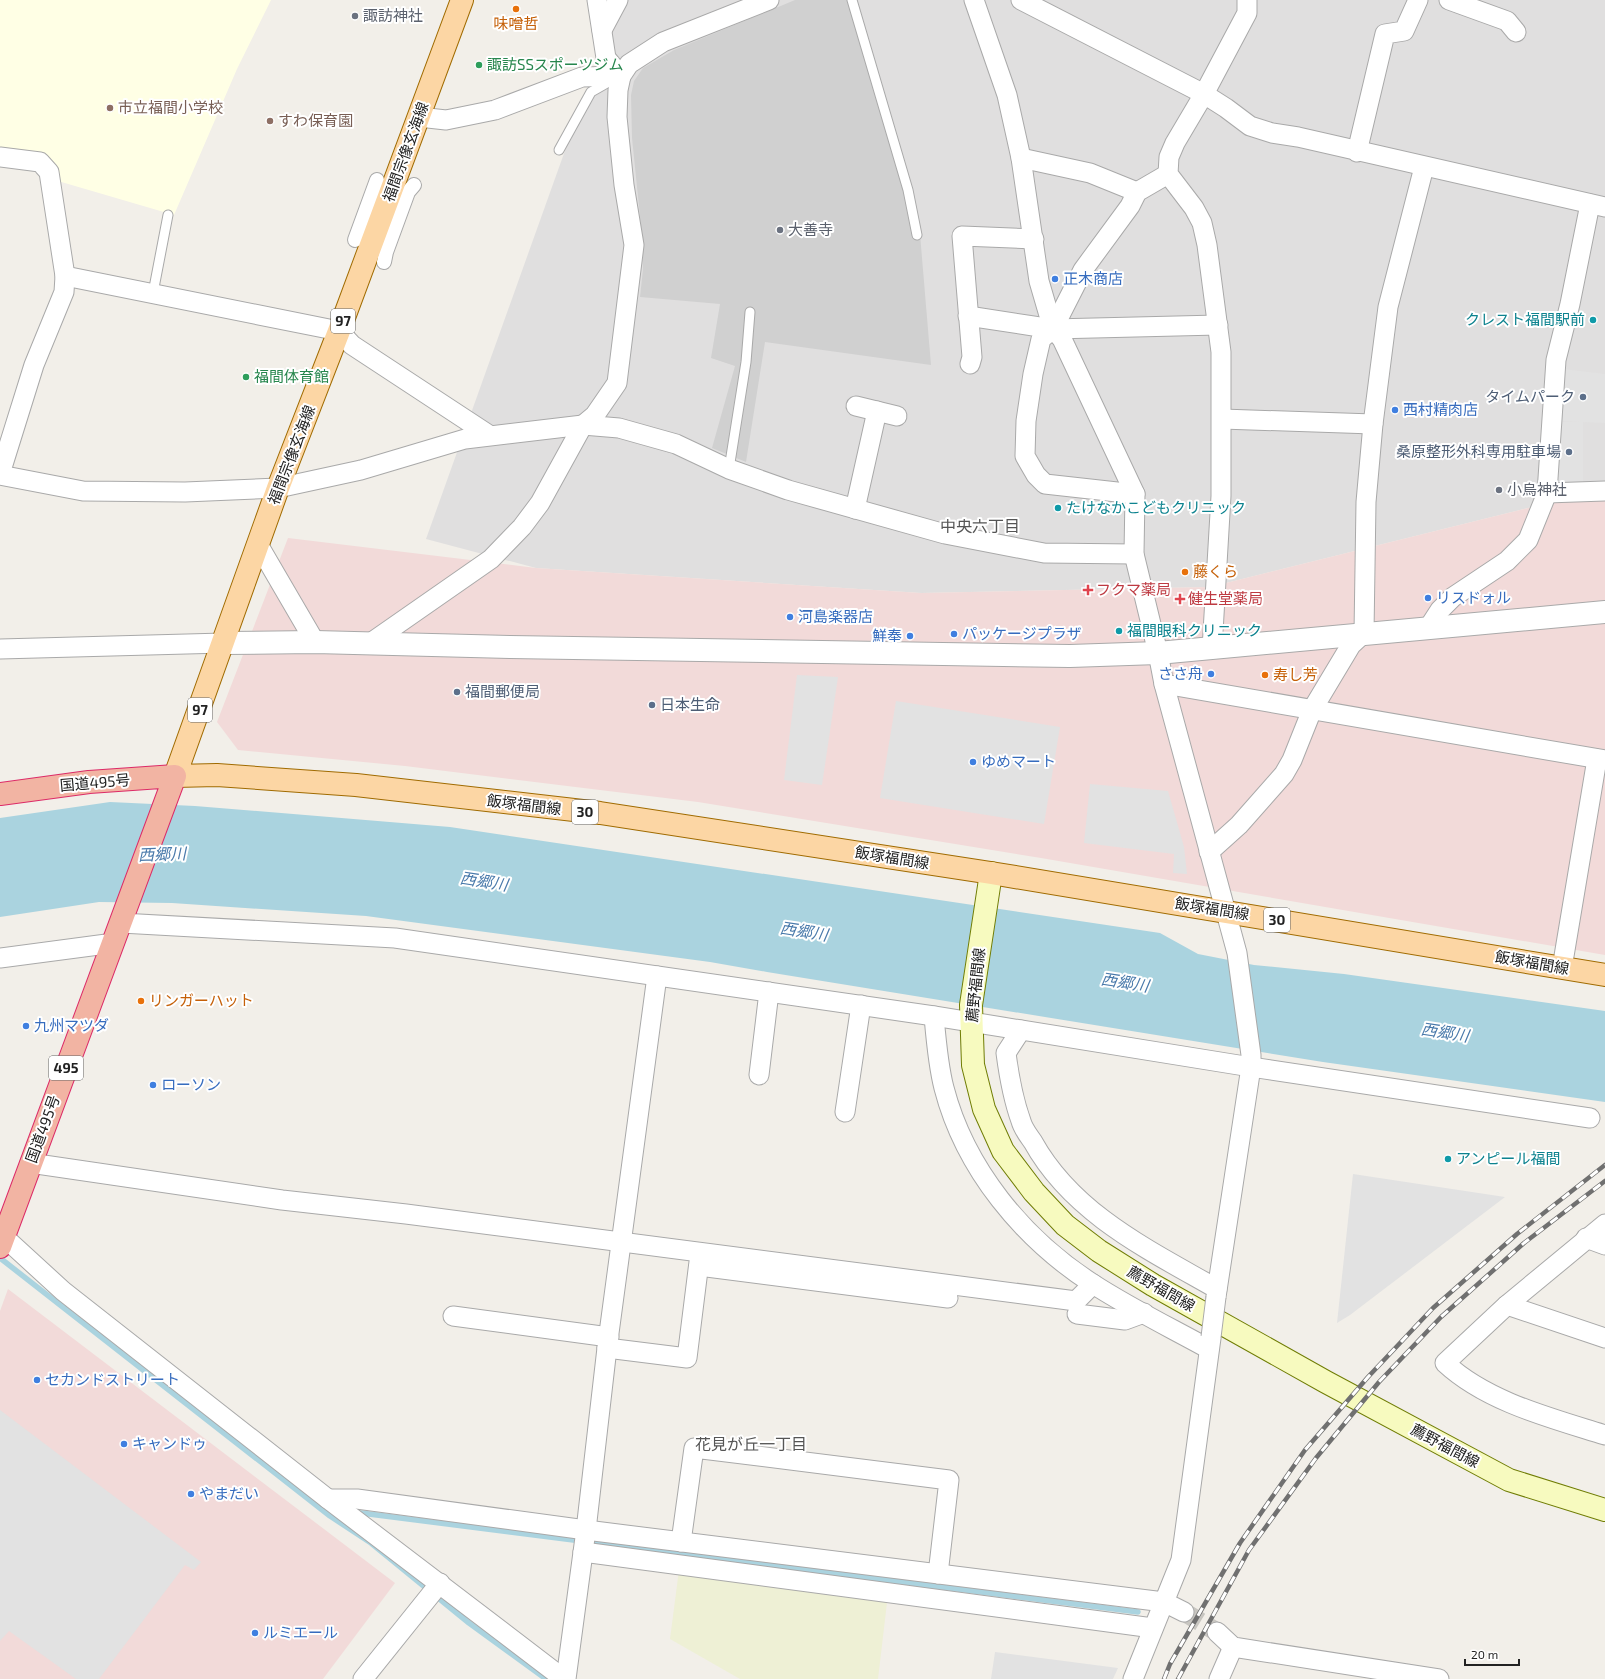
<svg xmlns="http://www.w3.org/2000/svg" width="1605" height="1679" font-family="'Exo 2','Noto Sans JP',sans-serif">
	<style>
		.residential { fill: #e0dfdf }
		.commercial { fill: #f2dad9 }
		.education { fill: #ffffe5 }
		.religious { fill: #d0d0d0 }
		.farmland { fill: #eef0d5 }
		.parking { fill: #e2e2e2 }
		.water { fill: #aad3df }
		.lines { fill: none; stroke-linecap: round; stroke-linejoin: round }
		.stream { stroke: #aad3df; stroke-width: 5.5 }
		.minor-tunnel { stroke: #c8c6c1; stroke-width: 19; stroke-dasharray: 19 10; stroke-linecap: butt }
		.service-casing { stroke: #a9a9a9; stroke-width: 11 }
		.pedestrian-casing { stroke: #a9a9a9; stroke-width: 16 }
		.minor-casing { stroke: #a9a9a9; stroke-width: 21 }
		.tertiary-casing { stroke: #a9a9a9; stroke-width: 24 }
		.secondary-casing { stroke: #707d05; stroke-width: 24 }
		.primary-casing { stroke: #a06b00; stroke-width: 24 }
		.trunk-casing { stroke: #dc2a67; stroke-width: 24 }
		.service { stroke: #fff; stroke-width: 9 }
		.pedestrian { stroke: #fff; stroke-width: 14 }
		.minor { stroke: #fff; stroke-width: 19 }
		.tertiary { stroke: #fff; stroke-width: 22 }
		.secondary { stroke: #f7fabf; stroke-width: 22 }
		.primary { stroke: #fcd6a4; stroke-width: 22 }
		.trunk { stroke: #f2b4a3; stroke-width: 22 }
		.rail-casing { stroke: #707070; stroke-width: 4.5 }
		.rail { stroke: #fff; stroke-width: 3; stroke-dasharray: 9; stroke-linecap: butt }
		.minor-bridge-casing { stroke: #a9a9a9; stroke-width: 21; stroke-linecap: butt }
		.minor-bridge { stroke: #fff; stroke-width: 19 }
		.food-dot { fill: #e8710a; stroke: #fff; stroke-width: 1.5 }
		.worship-dot { fill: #6b7280; stroke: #fff; stroke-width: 1.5 }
		.leisure-dot { fill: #2e9e5b; stroke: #fff; stroke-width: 1.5 }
		.education-dot { fill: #8d6e63; stroke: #fff; stroke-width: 1.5 }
		.shop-dot { fill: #3f7fe0; stroke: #fff; stroke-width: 1.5 }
		.culture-dot { fill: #0f9aa8; stroke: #fff; stroke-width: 1.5 }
		.service-dot { fill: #5c6f8a; stroke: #fff; stroke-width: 1.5 }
		.health-dot { fill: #e0444e; stroke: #fff; stroke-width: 1.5 }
		.labels { text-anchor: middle; stroke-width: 4; stroke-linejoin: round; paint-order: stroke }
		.shield { fill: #fff; stroke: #646464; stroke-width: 1 }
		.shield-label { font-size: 14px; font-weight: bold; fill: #222 }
		.worship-label { font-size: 15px; fill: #5b616d; stroke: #fff; text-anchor: start }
		.food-label { font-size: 15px; fill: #c56008; stroke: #fff; text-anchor: start }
		.leisure-label { font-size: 15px; fill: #27864d; stroke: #fff; text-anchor: start }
		.education-label { font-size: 15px; fill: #785e54; stroke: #fff; text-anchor: start }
		.street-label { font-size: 15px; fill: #222; stroke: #fff }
		.shop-label { font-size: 15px; fill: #366cbe; stroke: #fff; text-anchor: start }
		.culture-label { font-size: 15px; fill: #0d838f; stroke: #fff; text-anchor: start }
		.service-label { font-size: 15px; fill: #4e5e75; stroke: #fff; text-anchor: end }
		.health-label { font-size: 15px; fill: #be3a42; stroke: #fff; text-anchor: start }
		.neighbourhood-label { font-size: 16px; fill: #555; stroke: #fff }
		.water-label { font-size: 16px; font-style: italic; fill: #4a7aab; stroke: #fff }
	</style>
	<rect width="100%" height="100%" fill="#f2efe9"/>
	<!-- residential -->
	<polygon class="residential" points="595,0 1605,0 1605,499 1552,502 1210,587 921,593 536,568 426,539 596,64"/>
	<!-- commercial -->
	<g class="commercial">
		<polygon points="1605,499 1605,955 1041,858 698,802 405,766 238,750 217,722 288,538 536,568 921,593 1210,587 1552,502"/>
		<polygon points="8,1289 395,1583 323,1679 0,1679 0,1311"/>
	</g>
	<!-- education -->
	<polygon class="education" points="0,0 271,0 237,69 174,215 58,181 0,148"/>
	<!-- religious -->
	<polygon class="religious" points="795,0 856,0 920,234 931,365 765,342 746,462 712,448 735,366 711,358 720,304 640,297 643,269 641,226 632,138 631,95 634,81 643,68 674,50"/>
	<!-- farmland -->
	<polygon class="farmland" points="679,1570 888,1594 878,1679 740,1679 670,1639"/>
	<!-- parking -->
	<g class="parking">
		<polygon points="1563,369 1605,374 1605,423 1558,421"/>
		<polygon points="1558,422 1583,422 1583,482 1554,482"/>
		<polygon points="797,675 838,677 822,785 784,780"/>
		<polygon points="896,701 1060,727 1044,824 880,798"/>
		<polygon points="1090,784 1168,791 1184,847 1187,874 1173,873 1174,854 1084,843"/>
		<polygon points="1353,1174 1505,1197 1350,1315 1337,1323"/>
		<polygon points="0,1410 201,1562 194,1570 185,1565 99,1679 76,1679 9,1631 0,1641"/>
		<polygon points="995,1652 1118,1668 1113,1679 991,1679"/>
	</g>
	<!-- water -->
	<polygon class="water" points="110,802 195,806 450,827 1160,933 1198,954 1254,965 1344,974 1605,1011 1605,1102 1323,1062 767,972 710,962 366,916 172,903 99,902 0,917 0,818"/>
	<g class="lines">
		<!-- stream -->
		<g class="stream">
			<polyline points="0,1258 330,1516 371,1543 469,1623 546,1679"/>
			<polyline points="361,1513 1138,1612"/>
		</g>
		<!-- minor-tunnel -->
		<polyline class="minor-tunnel" points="1184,1612 1217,1632"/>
		<defs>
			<g id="service">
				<polyline points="852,0 908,190 917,235"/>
				<polyline points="559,150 591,92 612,80"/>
				<polyline points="153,293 168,215"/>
				<polyline points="729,469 746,362 750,312"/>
			</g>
			<g id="pedestrian">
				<polyline points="355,240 377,180"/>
				<polyline points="384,262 386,252 408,192 414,185"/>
			</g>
			<g id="minor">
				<polyline points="597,0 606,58 621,76"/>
				<polyline points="974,0 1007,95 1021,158 1039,281 1053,329 1062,339 1135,494 1134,554 1158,653 1164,684 1237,953 1251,1055 1251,1067 1216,1297"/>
				<polyline points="1021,0 1204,94 1226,108 1250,126 1272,133 1298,137 1605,207"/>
				<polyline points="1449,0 1507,21 1516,32"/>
				<polyline points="602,30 618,0"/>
				<polyline points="419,117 446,120 495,110 582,77 621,76"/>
				<polyline points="1357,152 1385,34 1404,31 1418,0"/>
				<polyline points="0,157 40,162 49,172 65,276 64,292 34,365 0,474"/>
				<polyline points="1021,158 1090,173 1137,192"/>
				<polyline points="65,276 339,331 352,345 489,435"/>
				<polyline points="968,316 1053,329 1218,325"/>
				<polyline points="970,364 972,357 962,236 1034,239"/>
				<polyline points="856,406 897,416"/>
				<polyline points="1222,419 1373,424"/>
				<polyline points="0,475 83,491 185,492 278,488 361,470 465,439 583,425 619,428 676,444 729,469 788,490 945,534 1044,553 1134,554"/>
				<polyline points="1547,493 1605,491"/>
				<polyline points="1135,494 1045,484 1036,475 1025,456 1026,421 1033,374 1041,339 1053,329 1083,270 1130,206 1137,192 1168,174"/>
				<polyline points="855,509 877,411"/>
				<polyline points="259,546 315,642"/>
				<polyline points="1429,627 1440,610 1453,597 1507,561 1528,540 1547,493 1556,360 1570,304 1590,204"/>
				<polyline points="369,644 491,559 522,527 540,503 583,425 595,415 617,383 634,245 624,185 617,117 618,90 621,76 629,64 663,42 769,0"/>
				<polyline points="0,649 224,643"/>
				<polyline points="1212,649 1221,496 1221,352 1207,245 1202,223 1194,208 1168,174 1169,157 1175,143 1204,94 1247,13 1247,0"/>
				<polyline points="1164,684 1605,760"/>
				<polyline points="1209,852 1239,825 1284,774 1292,760 1312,710 1351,645 1364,633 1366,502 1373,424 1388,307 1424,167"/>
				<polyline points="121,923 395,938 934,1016 1251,1067 1590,1118"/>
				<polyline points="0,958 114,943"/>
				<polyline points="1562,968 1597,759"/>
				<path d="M934 1016C936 1039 938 1065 944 1088 965 1169 1023 1239 1093 1284 1130 1308 1171 1328 1209 1349"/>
				<path d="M1021 1030 1006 1053C1009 1076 1013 1099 1021 1121 1023 1129 1029 1136 1033 1142 1073 1214 1149 1250 1217 1289"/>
				<polyline points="759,1075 769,992"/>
				<polyline points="845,1112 861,1005"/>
				<polyline points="30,1163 282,1200 406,1214 1076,1301 1093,1284"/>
				<path d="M1605 1224 1507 1305 1445 1363C1487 1402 1551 1418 1605 1435"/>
				<polyline points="4,1237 63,1291 328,1499 564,1679"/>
				<polyline points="1586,1238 1605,1245"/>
				<polyline points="699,1266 948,1298"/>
				<polyline points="1507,1305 1605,1338"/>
				<polyline points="1077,1314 1125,1320 1144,1313"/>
				<polyline points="453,1316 609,1337"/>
				<polyline points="607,1348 687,1358 700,1254"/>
				<polyline points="328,1499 357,1499 586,1530 1164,1602 1184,1612"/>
				<polyline points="681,1542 694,1448 949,1480 938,1574"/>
				<polyline points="583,1552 1153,1628"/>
				<polyline points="1217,1632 1233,1647 1439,1679"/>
				<polyline points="363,1679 440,1583"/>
				<polyline points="566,1679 586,1530 607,1348 657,976"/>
				<polyline points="1133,1679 1181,1560 1211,1338"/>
				<polyline points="1219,1679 1233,1647"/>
			</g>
			<polyline id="tertiary" points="224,643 315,642 510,647 1070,656 1158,653 1605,612"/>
			<polyline id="secondary" points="991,873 971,1005 973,1065 984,1109 1003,1151 1034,1192 1065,1225 1099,1251 1153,1285 1326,1382 1509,1480 1605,1510"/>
			<polyline id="primary" points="462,0 339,331 278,488 175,776 217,775 356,785 600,813 991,873 1605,975"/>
			<polyline id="trunk" points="0,794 89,782 175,776 0,1247"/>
		</defs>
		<!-- service casing -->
		<use href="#service" class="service-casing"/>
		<!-- pedestrian casing -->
		<use href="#pedestrian" class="pedestrian-casing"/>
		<!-- minor casing -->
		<use href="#minor" class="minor-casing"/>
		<!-- tertiary casing -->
		<use href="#tertiary" class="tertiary-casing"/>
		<!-- secondary casing -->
		<use href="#secondary" class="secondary-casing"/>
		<!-- primary casing -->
		<use href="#primary" class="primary-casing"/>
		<!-- trunk casing -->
		<use href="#trunk" class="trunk-casing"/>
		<!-- service -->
		<use href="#service" class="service"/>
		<!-- pedestrian -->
		<use href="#pedestrian" class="pedestrian"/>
		<!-- minor -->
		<use href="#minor" class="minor"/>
		<!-- tertiary -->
		<use href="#tertiary" class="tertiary"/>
		<!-- secondary -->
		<use href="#secondary" class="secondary"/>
		<!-- primary -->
		<use href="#primary" class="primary"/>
		<!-- trunk -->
		<use href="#trunk" class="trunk"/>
		<defs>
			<g id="rail">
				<polyline points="1164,1679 1170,1664 1240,1543 1305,1450 1368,1377 1433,1308 1517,1234 1605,1165"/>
				<polyline points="1178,1679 1249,1550 1316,1458 1379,1382 1441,1317 1524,1243 1605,1181"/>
			</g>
		</defs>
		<!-- rail casing -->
		<use href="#rail" class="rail-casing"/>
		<!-- rail -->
		<use href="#rail" class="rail"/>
		<defs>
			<polyline id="minor-bridge" points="1211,1337 1216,1297"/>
		</defs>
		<!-- minor-bridge casing -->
		<use href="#minor-bridge" class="minor-bridge-casing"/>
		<!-- minor-bridge -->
		<use href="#minor-bridge" class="minor-bridge"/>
	</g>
	<!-- markers -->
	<g class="food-dot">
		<circle cx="516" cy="9" r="4"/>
		<circle cx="1185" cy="572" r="4"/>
		<circle cx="1265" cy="675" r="4"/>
		<circle cx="141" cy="1001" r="4"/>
	</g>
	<g class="worship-dot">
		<circle cx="355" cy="16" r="4"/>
		<circle cx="780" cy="230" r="4"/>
		<circle cx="1499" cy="490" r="4"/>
	</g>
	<g class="leisure-dot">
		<circle cx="479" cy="65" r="4"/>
		<circle cx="246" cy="377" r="4"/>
	</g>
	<g class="education-dot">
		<circle cx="110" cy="108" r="4"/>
		<circle cx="270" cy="121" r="4"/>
	</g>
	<g class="shop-dot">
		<circle cx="1055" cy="279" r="4"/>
		<circle cx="1395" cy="410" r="4"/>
		<circle cx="1428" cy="598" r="4"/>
		<circle cx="790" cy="617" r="4"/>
		<circle cx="954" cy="634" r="4"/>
		<circle cx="910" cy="636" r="4"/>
		<circle cx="1211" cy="674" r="4"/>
		<circle cx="973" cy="762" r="4"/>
		<circle cx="26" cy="1026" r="4"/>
		<circle cx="153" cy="1085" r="4"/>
		<circle cx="37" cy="1380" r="4"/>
		<circle cx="124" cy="1444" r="4"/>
		<circle cx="191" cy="1494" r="4"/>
		<circle cx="255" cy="1633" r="4"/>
	</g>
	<g class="culture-dot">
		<circle cx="1593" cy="320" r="4"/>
		<circle cx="1058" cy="508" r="4"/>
		<circle cx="1119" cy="631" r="4"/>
		<circle cx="1448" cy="1159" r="4"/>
	</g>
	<g class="service-dot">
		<circle cx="1583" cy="397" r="4"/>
		<circle cx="1569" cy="452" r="4"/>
		<circle cx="457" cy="692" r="4"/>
		<circle cx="652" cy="705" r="4"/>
	</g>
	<g class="health-dot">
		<path d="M1086 584h4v4h4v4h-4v4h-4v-4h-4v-4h4z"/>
		<path d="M1178 593h4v4h4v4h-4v4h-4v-4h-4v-4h4z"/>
	</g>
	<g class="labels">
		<!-- shield labels -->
		<g class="shield">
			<rect x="331" y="309" width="24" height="24" rx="3"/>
			<rect x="188" y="698" width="24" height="24" rx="3"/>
			<rect x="572" y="800" width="26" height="24" rx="3"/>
			<rect x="1264" y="908" width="26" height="24" rx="3"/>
			<rect x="49" y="1056" width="34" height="24" rx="3"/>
		</g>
		<g class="shield-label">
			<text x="343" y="326">97</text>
			<text x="200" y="715">97</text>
			<text x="585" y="817">30</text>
			<text x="1277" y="925">30</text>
			<text x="66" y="1073">495</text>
		</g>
		<!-- worship labels -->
		<g class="worship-label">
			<text x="363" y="21">諏訪神社</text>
			<text x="788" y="235">大善寺</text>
			<text x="1507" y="495">小烏神社</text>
		</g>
		<!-- food labels -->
		<g class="food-label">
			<text x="516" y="29" text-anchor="middle">味噌哲</text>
			<text x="1193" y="577">藤くら</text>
			<text x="1273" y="680">寿し芳</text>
			<text x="149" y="1006">リンガーハット</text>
		</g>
		<!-- leisure labels -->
		<g class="leisure-label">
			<text x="487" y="70">諏訪SSスポーツジム</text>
			<text x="254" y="382">福間体育館</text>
		</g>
		<!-- education labels -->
		<g class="education-label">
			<text x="118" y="113">市立福間小学校</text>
			<text x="278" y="126">すわ保育園</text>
		</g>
		<!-- street labels -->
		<g class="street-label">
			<text transform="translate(406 152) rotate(-70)" y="5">福間宗像玄海線</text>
			<text transform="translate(292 455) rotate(-69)" y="5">福間宗像玄海線</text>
			<text transform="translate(95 783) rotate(-5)" y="5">国道495号</text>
			<text transform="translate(524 805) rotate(7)" y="5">飯塚福間線</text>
			<text transform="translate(892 858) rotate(9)" y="5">飯塚福間線</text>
			<text transform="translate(1212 909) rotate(9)" y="5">飯塚福間線</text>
			<text transform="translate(1532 963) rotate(10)" y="5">飯塚福間線</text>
			<text transform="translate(976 985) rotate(-84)" y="5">薦野福間線</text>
			<text transform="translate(43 1129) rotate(-70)" y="5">国道495号</text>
			<text transform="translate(1161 1289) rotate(30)" y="5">薦野福間線</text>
			<text transform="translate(1445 1446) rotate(28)" y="5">薦野福間線</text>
		</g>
		<!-- shop labels -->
		<g class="shop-label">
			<text x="1063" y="284">正木商店</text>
			<text x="1403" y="415">西村精肉店</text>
			<text x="1436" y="603">リスドォル</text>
			<text x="798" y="622">河島楽器店</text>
			<text x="962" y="639">パッケージプラザ</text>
			<text x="902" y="641" text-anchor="end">鮮奉</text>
			<text x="1203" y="679" text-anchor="end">ささ舟</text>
			<text x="981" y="767">ゆめマート</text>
			<text x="34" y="1031">九州マツダ</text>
			<text x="161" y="1090">ローソン</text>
			<text x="45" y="1385">セカンドストリート</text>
			<text x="132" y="1449">キャンドゥ</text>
			<text x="199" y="1499">やまだい</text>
			<text x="263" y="1638">ルミエール</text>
		</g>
		<!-- culture labels -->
		<g class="culture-label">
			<text x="1585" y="325" text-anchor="end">クレスト福間駅前</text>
			<text x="1066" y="513">たけなかこどもクリニック</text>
			<text x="1127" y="636">福間眼科クリニック</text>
			<text x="1456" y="1164">アンピール福間</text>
		</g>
		<!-- service labels -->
		<g class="service-label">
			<text x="1575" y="402">タイムパーク</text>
			<text x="1561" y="457">桑原整形外科専用駐車場</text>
			<text x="465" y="697" text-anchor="start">福間郵便局</text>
			<text x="660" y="710" text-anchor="start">日本生命</text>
		</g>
		<!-- health labels -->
		<g class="health-label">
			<text x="1096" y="595">フクマ薬局</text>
			<text x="1188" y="604">健生堂薬局</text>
		</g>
		<!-- neighbourhood labels -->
		<g class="neighbourhood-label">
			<text x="980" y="532">中央六丁目</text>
			<text x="751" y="1450">花見が丘一丁目</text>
		</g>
		<!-- water labels -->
		<g class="water-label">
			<text transform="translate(162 854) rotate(-2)" y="6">西郷川</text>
			<text transform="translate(484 881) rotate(9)" y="6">西郷川</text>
			<text transform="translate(804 931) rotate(9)" y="6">西郷川</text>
			<text transform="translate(1125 982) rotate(9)" y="6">西郷川</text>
			<text transform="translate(1445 1032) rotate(9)" y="6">西郷川</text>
		</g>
	</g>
	<!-- scale -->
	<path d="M1465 1659v6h54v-6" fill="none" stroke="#222222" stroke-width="2"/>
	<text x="1471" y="1659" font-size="12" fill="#222222" stroke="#ffffff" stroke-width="3" paint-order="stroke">20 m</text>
</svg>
